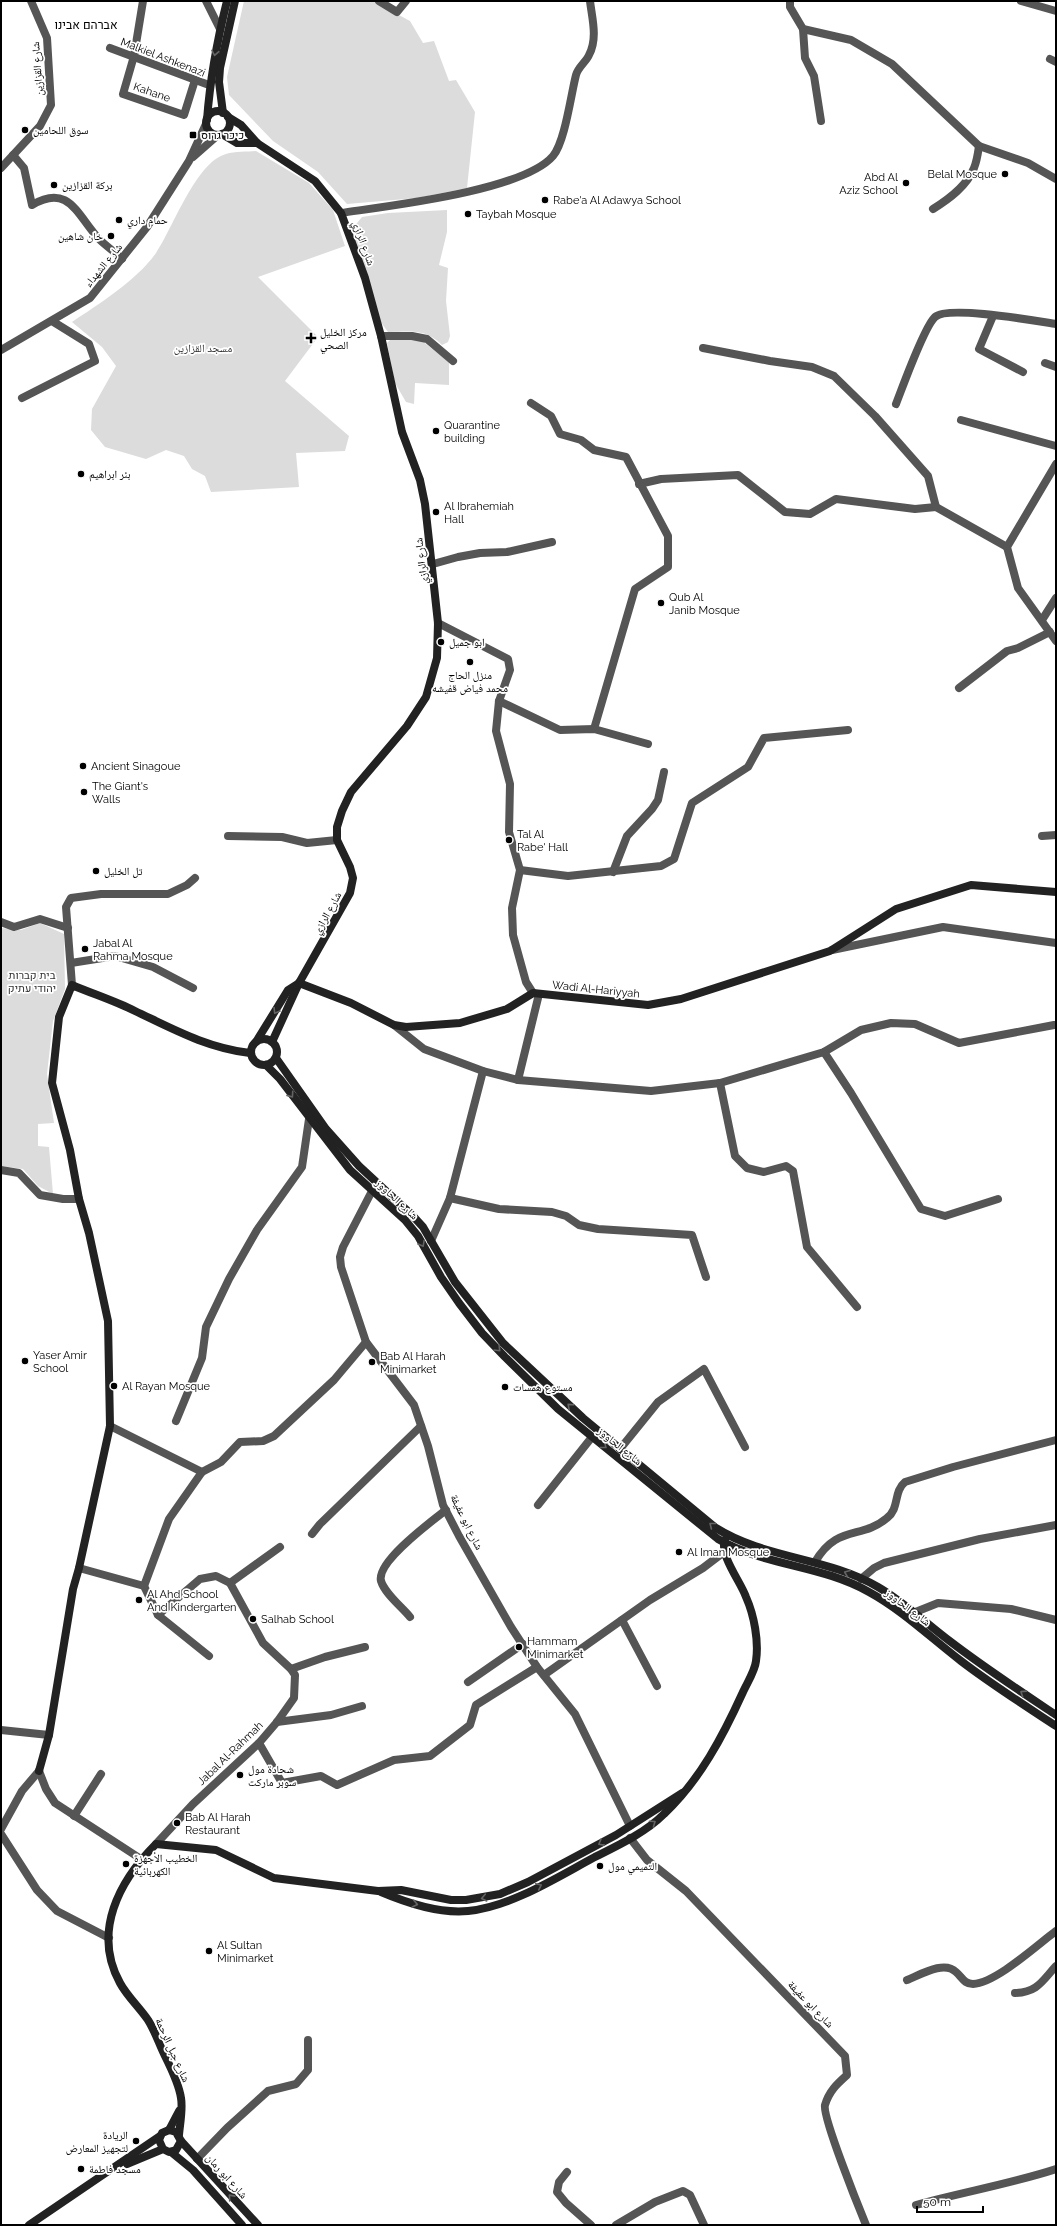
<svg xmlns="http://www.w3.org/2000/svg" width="1057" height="2226" font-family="Raleway,'Noto Naskh Arabic',Heebo,sans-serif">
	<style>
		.green { fill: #dcdcdc }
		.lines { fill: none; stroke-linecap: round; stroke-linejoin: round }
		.minor { stroke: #555; stroke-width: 8 }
		.tertiary { stroke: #555; stroke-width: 8 }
		.secondary { stroke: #222; stroke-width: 8 }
		.oneway { stroke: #646464 }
		.poi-dot { fill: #000; stroke: #fff; stroke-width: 1.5 }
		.labels { text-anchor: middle; stroke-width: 3.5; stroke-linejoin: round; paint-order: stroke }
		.street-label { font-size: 11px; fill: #000; stroke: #fff }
		.poi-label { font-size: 11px; fill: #000; stroke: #fff; text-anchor: start }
		.park-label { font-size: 11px; fill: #333; stroke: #fff }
		.neighbourhood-label { font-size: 12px; fill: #000; stroke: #fff }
	</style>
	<rect width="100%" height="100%" fill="#fff"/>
	<!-- green -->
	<g class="green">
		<polygon points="244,1 373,1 410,21 423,43 434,41 449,81 456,80 475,112 467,188 417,198 347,204 318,172 273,141 229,95 227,77"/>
		<path d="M256 151 309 183 333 210 345 246 258 277 318 337 285 381 349 436 345 451 296 453 299 487 211 492 205 476 192 469 184 456 166 450 146 459 105 447 91 430 92 409 116 366 102 347 72 322C99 304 137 280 156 253 173 228 196 162 226 154 235 151 247 152 256 151Z"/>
		<path d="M447 210V232L439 265 448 268 446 301 450 336 448 342 442 345C425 328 410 332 388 332L380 321 354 241 353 228 362 217 388 213Z"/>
		<polygon points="390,340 421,340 449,362 449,385 415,383 414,404 406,402 395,383 387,343"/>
		<polygon points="40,923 64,934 65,989 53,1021 47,1074 54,1123 38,1124 38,1146 49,1147 53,1194 38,1186 23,1169 1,1166 1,928 21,930"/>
	</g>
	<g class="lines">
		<!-- minor -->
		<g class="minor">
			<polyline points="143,1 134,56 123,94 184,115 195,80"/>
			<polyline points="379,1 397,12 406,1"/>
			<polyline points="790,1 790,7 803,29 851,40 892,64 979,146 1028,163 1056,179"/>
			<polyline points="1021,1 1056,11"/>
			<polyline points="803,29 805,58 814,76 821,121"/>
			<polyline points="110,48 209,85"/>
			<polyline points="1050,59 1056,62"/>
			<path d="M13 155 24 168 32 205C69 183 77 215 99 239 106 246 115 252 122 259"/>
			<polyline points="1,168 40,126 51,105 47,38 31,1"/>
			<path d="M933 209C949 199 967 186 974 168 977 161 978 153 979 146"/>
			<path d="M341 213C388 206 523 191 553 156 565 142 571 94 576 75 578 67 586 62 589 55 598 38 592 18 590 1"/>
			<polyline points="993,316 979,349 1023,372"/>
			<polyline points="381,336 412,336 427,339 453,361"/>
			<polyline points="703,348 770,361 812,367 834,376 875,416 928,476 936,507 1007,547"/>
			<polyline points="1045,363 1056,367"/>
			<polyline points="22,398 95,361 89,344 52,321"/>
			<polyline points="531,403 551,416 560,434 581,440 594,450 626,457 668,536 668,567 635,589 594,729"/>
			<path d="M896 404C903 386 924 327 935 317 948 305 1036 321 1056 324"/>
			<polyline points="961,420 1056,446"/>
			<polyline points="1056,464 1007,547 1018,588 1056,641"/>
			<polyline points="639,484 661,479 738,475 785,512 810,514 836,499 915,509 936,507"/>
			<polyline points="433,564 458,557 480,553 507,552 552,542"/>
			<polyline points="1042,620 1056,598"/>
			<polyline points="438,623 508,659 510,670 499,701 496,731 510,784 509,832 520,870 512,908 513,935 526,982 533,993"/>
			<polyline points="959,688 1007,651 1018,648 1050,632"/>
			<polyline points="499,701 560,730 594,729 648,744"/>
			<polyline points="228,836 282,837 307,843 337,840"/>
			<polyline points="1042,836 1056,835"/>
			<polyline points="520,870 568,876 661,866 674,859 692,803 748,767 764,738 848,730"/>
			<polyline points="613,872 627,836 652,809 658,800 664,772"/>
			<polyline points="1,922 14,927 40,919 68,928"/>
			<polyline points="832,950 943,927 1056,943"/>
			<polyline points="71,963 115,956 153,967 193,988"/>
			<polyline points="72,985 66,907 71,898 101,894 168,894 187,885 195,878"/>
			<polyline points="394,1025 424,1049 483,1071 518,1080 651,1091 720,1083 824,1052 861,1030 891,1023 915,1024 959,1043 1054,1025"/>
			<polyline points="824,1052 851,1093 921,1209 945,1216 998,1199"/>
			<polyline points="518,1080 539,994"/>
			<polyline points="720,1083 735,1156 747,1168 764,1172 786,1166 793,1171 807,1247 857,1307"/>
			<polyline points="1,1170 19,1173 40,1195 63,1199 79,1199"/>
			<polyline points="372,1191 343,1247 340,1257 341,1267 366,1342 414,1405 428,1446 443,1505 459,1536 511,1627 537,1667 575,1714 630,1826"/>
			<polyline points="450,1198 499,1209 552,1212 566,1216 579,1225 598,1229 692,1235 706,1277"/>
			<polyline points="431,1241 450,1198 483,1071"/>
			<polyline points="176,1421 202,1358 206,1327 229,1279 257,1230 302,1167 309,1119"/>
			<polyline points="110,1426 202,1472"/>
			<polyline points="620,1449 658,1402 704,1369 745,1447"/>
			<polyline points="538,1505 592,1437"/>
			<polyline points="312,1534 320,1524 421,1426"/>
			<path d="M815 1562C837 1524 861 1540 887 1518 900 1508 893 1492 905 1482L953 1467 1056 1440"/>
			<polyline points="79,1568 144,1586 158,1615 209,1656"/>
			<polyline points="861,1579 874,1568 884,1563 980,1539 1056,1525"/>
			<polyline points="230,1583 280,1547"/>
			<polyline points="144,1586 169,1519 202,1472 221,1462 240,1442 263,1441 274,1436 334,1380 366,1342"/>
			<polyline points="913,1613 938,1603 1011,1609 1056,1620"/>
			<path d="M410 1617C402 1607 385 1594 381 1581 376 1562 432 1521 446 1510"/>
			<polyline points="622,1620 657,1686"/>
			<polyline points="291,1669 325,1657 365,1647"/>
			<polyline points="544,1675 650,1600 703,1568 724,1552"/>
			<polyline points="468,1682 523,1644"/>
			<polyline points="277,1722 331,1715 362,1706"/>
			<polyline points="1,1730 49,1735"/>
			<polyline points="259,1743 282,1783 321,1776 337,1785 394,1760 430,1756 470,1725 476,1705 537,1667"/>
			<polyline points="39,1771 46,1789 55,1803 141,1859"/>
			<polyline points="74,1816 101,1774"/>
			<polyline points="1,1829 22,1791 39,1771"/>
			<polyline points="1,1834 37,1890 57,1911 109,1938"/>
			<path d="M630 1838 647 1860 686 1891 845 2056 847 2075C837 2084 829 2091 825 2105 822 2116 859 2208 866 2225"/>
			<polyline points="156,1844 193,1804 259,1743 277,1722 294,1698 295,1675 291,1669 263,1643 230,1583 216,1576 200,1579 158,1615"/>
			<path d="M907 1980C920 1975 944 1960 956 1972 962 1977 964 1984 973 1984 996 1983 1037 1945 1056 1931"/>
			<path d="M1015 1993C1038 1992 1042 1981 1056 1966"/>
			<polyline points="197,2159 227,2128 268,2091 296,2084 308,2070 308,2040"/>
			<polyline points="567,2172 559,2182 557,2192 566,2203 591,2225"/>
			<path d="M916 2205C962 2192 1010 2184 1056 2169"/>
			<polyline points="616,2225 655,2202 683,2191 690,2195 704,2225"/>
		</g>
		<!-- tertiary -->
		<g class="tertiary">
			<polyline points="206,1 220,29"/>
			<polyline points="193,157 218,135"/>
			<polyline points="1,350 90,298 147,227 189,161 206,124"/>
		</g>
		<!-- secondary -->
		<g class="secondary">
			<circle cx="218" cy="123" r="12"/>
			<polyline points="223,113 219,82 220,68 235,1"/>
			<polyline points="228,117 241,125 257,143 315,181 341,213 365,278 381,336 402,432 420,480 425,504 438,623 437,658 426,697 407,726 351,792 342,811 337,827 337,840 350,867 353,878 350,893 299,983 272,1042"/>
			<path d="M207 120C210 79 217 41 227 1"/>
			<polyline points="222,134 237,143 257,143"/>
			<polyline points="299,983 351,1003 394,1025 406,1027 460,1023 507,1009 533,993 648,1005 681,999 830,951 896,909 971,885 1056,892"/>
			<circle cx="264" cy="1052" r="13"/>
			<polyline points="256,1042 288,990 299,983"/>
			<path d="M276 1058 326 1129 359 1166 413 1216 423 1227 455 1282 503 1343 583 1418 716 1528C765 1559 827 1557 878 1587 904 1602 927 1624 951 1642 985 1668 1020 1691 1056 1715"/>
			<path d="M266 1065 280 1079 350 1170 405 1220 418 1236 441 1277 459 1303 482 1333 505 1357 558 1409 718 1539C764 1566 822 1565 869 1592 902 1610 931 1638 961 1661 991 1684 1024 1705 1056 1726"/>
			<path d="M39 1771 49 1735 73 1589 79 1568 110 1426 108 1321 89 1233 79 1199 70 1150 52 1083 59 1017 72 985C93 994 115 1001 135 1011 173 1029 207 1048 250 1053"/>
			<path d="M381 1892C407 1903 439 1914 468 1911 510 1907 556 1878 593 1858 617 1846 645 1833 664 1814 700 1780 723 1736 743 1692 747 1683 755 1671 756 1661 759 1641 754 1615 746 1597 741 1582 719 1555 725 1540"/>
			<polyline points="169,2130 179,2111"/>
			<path d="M179 2135C180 2123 183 2109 181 2098 179 2084 171 2068 165 2056 159 2044 155 2031 148 2020 139 2007 127 1996 120 1983 92 1932 119 1881 156 1844L216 1850 274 1878 378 1891 401 1890 451 1900H466L500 1894 528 1882 616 1835 682 1793"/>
			<polyline points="181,2141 258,2225"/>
			<polyline points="171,2152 193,2170 242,2225"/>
			<polyline points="127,2164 163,2149 169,2152 176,2150 181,2141 176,2132 169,2130 162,2133 159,2140 163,2149"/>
			<polyline points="29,2225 160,2136"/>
		</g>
	</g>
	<!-- one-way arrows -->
	<defs><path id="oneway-chevron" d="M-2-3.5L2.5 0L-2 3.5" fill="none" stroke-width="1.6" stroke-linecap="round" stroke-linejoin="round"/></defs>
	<g class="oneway">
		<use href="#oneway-chevron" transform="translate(215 53) rotate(100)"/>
		<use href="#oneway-chevron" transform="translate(276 1011) rotate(121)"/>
		<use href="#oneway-chevron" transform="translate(291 1095) rotate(55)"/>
		<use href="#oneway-chevron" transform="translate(422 1244) rotate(61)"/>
		<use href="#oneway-chevron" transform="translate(498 1349) rotate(46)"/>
		<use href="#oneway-chevron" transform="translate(570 1406) rotate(-138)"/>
		<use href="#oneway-chevron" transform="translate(604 1446) rotate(39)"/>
		<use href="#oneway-chevron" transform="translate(712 1525) rotate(-142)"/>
		<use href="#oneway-chevron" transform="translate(847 1573) rotate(-158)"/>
		<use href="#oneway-chevron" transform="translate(1023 1693) rotate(-147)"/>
		<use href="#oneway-chevron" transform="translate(653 1823) rotate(-35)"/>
		<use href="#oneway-chevron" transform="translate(601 1843) rotate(151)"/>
		<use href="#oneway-chevron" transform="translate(539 1886) rotate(-25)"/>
		<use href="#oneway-chevron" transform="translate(484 1898) rotate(168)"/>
		<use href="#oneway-chevron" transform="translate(415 1904) rotate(13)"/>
		<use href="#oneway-chevron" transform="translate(231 2197) rotate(-132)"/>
	</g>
	<!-- markers -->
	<g class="poi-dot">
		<circle cx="25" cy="130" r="4"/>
		<rect x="189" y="131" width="8" height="8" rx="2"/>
		<circle cx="1005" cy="174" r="4"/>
		<circle cx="906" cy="183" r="4"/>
		<circle cx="54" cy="185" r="4"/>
		<circle cx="545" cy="200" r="4"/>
		<circle cx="468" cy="214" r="4"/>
		<circle cx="119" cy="220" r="4"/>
		<circle cx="111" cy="236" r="4"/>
		<path d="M309 332h4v4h4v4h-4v4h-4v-4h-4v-4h4z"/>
		<circle cx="436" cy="431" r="4"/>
		<circle cx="81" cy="474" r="4"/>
		<circle cx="436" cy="512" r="4"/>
		<circle cx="661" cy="603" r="4"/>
		<circle cx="441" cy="642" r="4"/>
		<circle cx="470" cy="662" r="4"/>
		<circle cx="83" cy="766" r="4"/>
		<circle cx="84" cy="792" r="4"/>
		<circle cx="509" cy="840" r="4"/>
		<circle cx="96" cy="871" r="4"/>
		<circle cx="85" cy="949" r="4"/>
		<circle cx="25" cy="1361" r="4"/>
		<circle cx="372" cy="1362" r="4"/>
		<circle cx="114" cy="1386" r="4"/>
		<circle cx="505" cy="1387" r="4"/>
		<circle cx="679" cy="1552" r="4"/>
		<circle cx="139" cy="1600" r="4"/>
		<circle cx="253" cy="1619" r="4"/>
		<circle cx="519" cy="1647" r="4"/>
		<circle cx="240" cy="1775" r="4"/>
		<circle cx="177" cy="1823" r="4"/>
		<circle cx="126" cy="1864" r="4"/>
		<circle cx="600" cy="1866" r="4"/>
		<circle cx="209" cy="1951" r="4"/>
		<circle cx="136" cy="2141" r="4"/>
		<circle cx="81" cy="2169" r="4"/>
	</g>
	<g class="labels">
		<!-- street labels -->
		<g class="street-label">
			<text transform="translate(163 57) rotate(21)" y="4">Malkiel Ashkenazi</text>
			<text transform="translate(37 69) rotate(-94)" y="4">شارع القزازين</text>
			<text transform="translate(152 92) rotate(19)" y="4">Kahane</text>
			<text transform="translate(364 243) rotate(70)" y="4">شارع الرازي</text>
			<text transform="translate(103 265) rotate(-51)" y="4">شارع الشهداء</text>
			<text transform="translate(421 561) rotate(-97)" y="4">شارع الرازي</text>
			<text transform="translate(327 913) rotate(-61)" y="4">شارع الرازي</text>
			<text transform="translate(596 989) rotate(6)" y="4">Wadi Al-Hariyyah</text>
			<text transform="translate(397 1199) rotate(43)" y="4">شارع الحاووز</text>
			<text transform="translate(620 1446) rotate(39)" y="4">شارع الحاووز</text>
			<text transform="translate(467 1522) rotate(64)" y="4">شارع ابو عفيفة</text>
			<text transform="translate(908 1607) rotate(37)" y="4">شارع الحاووز</text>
			<text transform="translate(230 1753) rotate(-44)" y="4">Jabal Al-Rahmah</text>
			<text transform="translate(811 2004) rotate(46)" y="4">شارع ابو عفيفة</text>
			<text transform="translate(173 2050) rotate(66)" y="4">شارع جبل الرحمة</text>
			<text transform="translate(227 2176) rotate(48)" y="4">شارع ابو رمان</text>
		</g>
		<!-- poi labels -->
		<g class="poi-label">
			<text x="33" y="134">سوق اللحامين</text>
			<text x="201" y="139">כיכר גרוס</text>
			<text x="997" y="178" text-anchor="end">Belal Mosque</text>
			<text x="898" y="181" text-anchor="end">Abd Al<tspan x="898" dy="13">Aziz School</tspan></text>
			<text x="62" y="189">بركة القزازين</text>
			<text x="553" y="204">Rabe'a Al Adawya School</text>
			<text x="476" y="218">Taybah Mosque</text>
			<text x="127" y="224">حمام داري</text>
			<text x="103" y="240" text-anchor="end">خان شاهين</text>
			<text x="320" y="336">مركز الخليل<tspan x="320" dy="13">الصحي</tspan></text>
			<text x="444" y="429">Quarantine<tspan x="444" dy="13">building</tspan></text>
			<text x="89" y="478">بئر ابراهيم</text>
			<text x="444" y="510">Al Ibrahemiah<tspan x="444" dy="13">Hall</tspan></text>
			<text x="669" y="601">Qub Al<tspan x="669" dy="13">Janib Mosque</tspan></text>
			<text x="449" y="646">ابو جميل</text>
			<text x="470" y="679" text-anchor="middle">منزل الحاج<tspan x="470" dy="13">محمد فياض قفيشه</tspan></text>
			<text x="91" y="770">Ancient Sinagoue</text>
			<text x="92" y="790">The Giant's<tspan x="92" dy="13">Walls</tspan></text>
			<text x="517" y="838">Tal Al<tspan x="517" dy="13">Rabe' Hall</tspan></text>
			<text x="104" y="875">تل الخليل</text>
			<text x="93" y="947">Jabal Al<tspan x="93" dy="13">Rahma Mosque</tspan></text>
			<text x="33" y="1359">Yaser Amir<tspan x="33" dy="13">School</tspan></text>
			<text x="380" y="1360">Bab Al Harah<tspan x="380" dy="13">Minimarket</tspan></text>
			<text x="122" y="1390">Al Rayan Mosque</text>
			<text x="513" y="1391">مستوع همسات</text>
			<text x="687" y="1556">Al Iman Mosque</text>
			<text x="147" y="1598">Al Ahd School<tspan x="147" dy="13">And Kindergarten</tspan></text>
			<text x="261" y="1623">Salhab School</text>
			<text x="527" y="1645">Hammam<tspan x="527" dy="13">Minimarket</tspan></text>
			<text x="248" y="1773">شحادة مول<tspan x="248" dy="13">سوبر ماركت</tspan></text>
			<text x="185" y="1821">Bab Al Harah<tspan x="185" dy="13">Restaurant</tspan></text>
			<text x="134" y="1862">الخطيب الأجهزة<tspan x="134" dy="13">الكهربائية</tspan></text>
			<text x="608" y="1870">التميمي مول</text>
			<text x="217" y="1949">Al Sultan<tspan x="217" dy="13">Minimarket</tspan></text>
			<text x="128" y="2139" text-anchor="end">الريادة<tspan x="128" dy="13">لتجهيز المعارض</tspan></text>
			<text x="89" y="2173">مسجد فاطمة</text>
		</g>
		<!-- park labels -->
		<g class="park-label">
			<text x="203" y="352">مسجد القزازين</text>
			<text x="32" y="979">בית קברות<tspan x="32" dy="13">יהודי עתיק</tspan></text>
		</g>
		<!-- neighbourhood labels -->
		<g class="neighbourhood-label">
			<text x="86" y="29">אברהם אבינו</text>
		</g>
	</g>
	<!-- border -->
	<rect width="1057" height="2226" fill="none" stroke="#000000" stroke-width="4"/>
	<!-- scale -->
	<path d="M917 2206v6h66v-6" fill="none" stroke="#000000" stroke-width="2"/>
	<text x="923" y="2206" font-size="12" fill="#000000" stroke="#ffffff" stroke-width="3" paint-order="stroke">50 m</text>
</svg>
